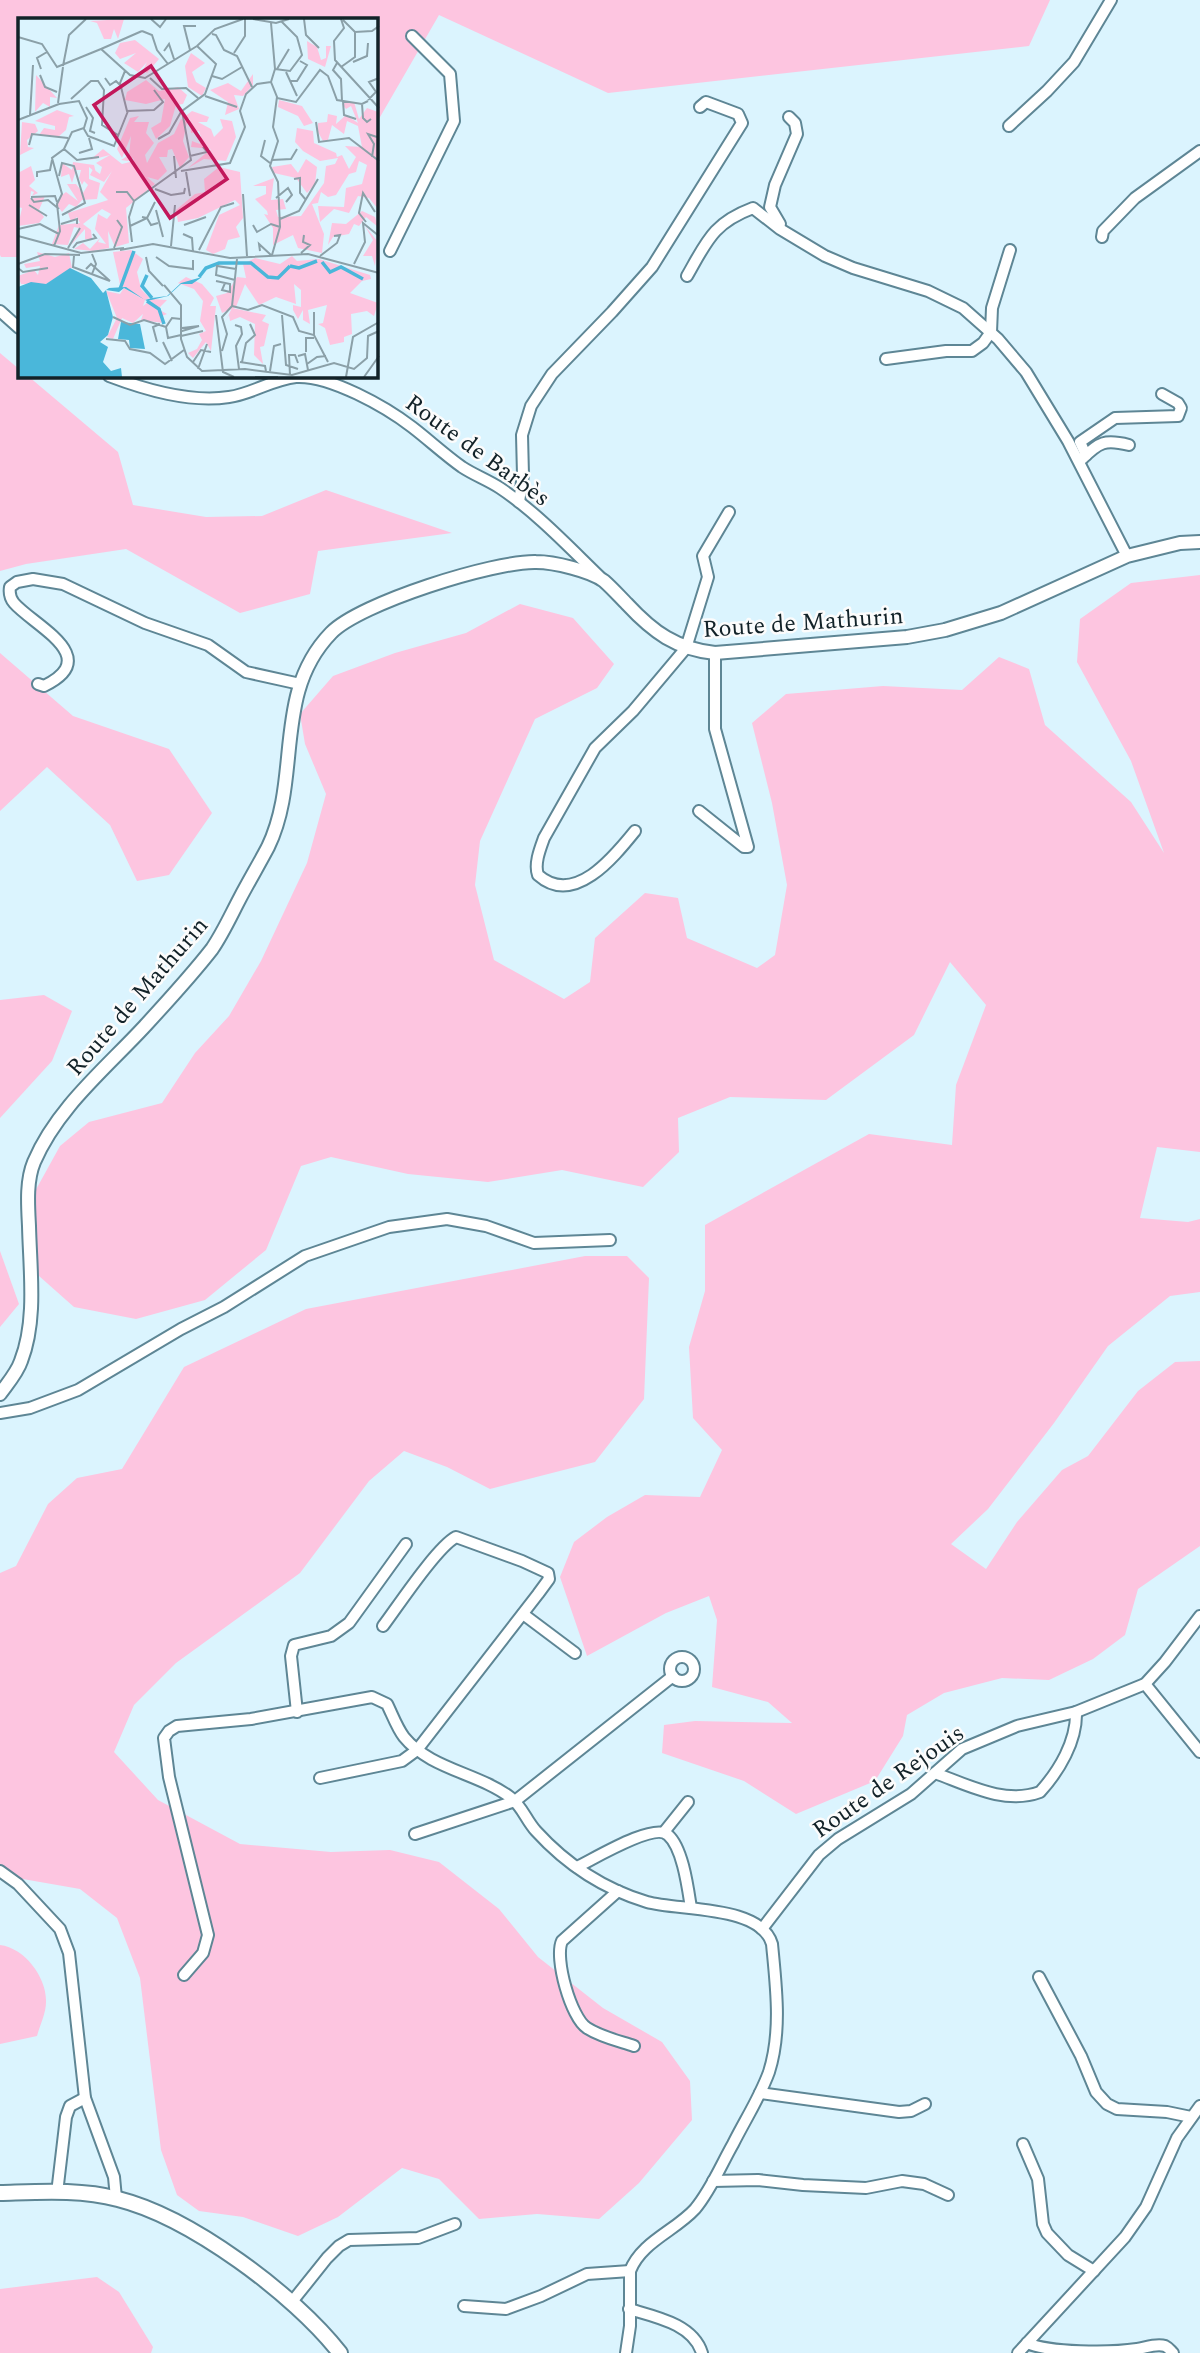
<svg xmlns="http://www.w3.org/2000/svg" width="1200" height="2353" font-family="Spectral,serif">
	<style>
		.green { fill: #fdc5e0 }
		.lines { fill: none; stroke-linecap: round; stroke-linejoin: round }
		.minor-casing { stroke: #5e8695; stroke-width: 14 }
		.tertiary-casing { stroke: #5e8695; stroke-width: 16 }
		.secondary-casing { stroke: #5e8695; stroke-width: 18 }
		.minor { stroke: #fff; stroke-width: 10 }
		.tertiary { stroke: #fff; stroke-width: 12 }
		.secondary { stroke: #fff; stroke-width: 14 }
		.labels { text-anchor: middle; stroke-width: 5; stroke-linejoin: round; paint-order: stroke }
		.street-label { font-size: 24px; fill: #122228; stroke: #fcfcfc }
		.inset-river { fill: none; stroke: #4ab7da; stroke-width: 3.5 }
		.inset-road { fill: none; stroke: #8ba0a8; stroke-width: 2 }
		.view { fill: #c2185b; fill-opacity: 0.15; stroke: #c2185b; stroke-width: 3.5 }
		.inset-edge { fill: none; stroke: #122228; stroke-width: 3.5 }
	</style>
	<rect width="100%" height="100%" fill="#dbf4fe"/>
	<!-- green -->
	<g class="green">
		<polygon points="0,0 1050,0 1029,46 608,93 439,15 376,124 376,19 19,19 19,257 1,257 0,255"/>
		<polygon points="0,353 19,369 19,376 28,376 118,452 133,505 206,517 262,516 326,490 452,533 318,551 310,594 240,613 126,549 26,564 0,571"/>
		<polygon points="1200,575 1200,1152 1157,1147 1140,1218 1188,1222 1200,1219 1200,1292 1170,1296 1108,1346 1054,1423 988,1509 951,1544 986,1569 1017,1522 1062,1470 1088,1456 1138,1391 1175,1362 1200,1361 1200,1546 1138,1589 1125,1635 1093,1659 1049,1680 1002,1678 944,1693 907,1715 903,1736 875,1781 796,1814 744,1781 662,1753 664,1725 695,1721 792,1723 768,1702 712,1687 717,1620 709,1596 666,1613 587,1656 560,1577 574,1542 607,1517 645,1495 700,1497 722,1450 693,1418 689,1347 705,1291 705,1225 869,1134 952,1145 956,1085 986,1005 950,962 914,1035 826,1100 730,1097 678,1118 679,1152 643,1187 562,1170 488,1182 408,1174 331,1157 301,1166 266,1250 205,1300 136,1319 74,1307 30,1268 28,1204 60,1146 89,1122 162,1103 195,1053 229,1016 261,961 307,863 326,794 305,744 300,714 333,676 395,653 466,633 520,604 573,618 614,664 597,688 535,719 480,841 475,885 494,960 564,999 590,982 595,938 645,893 678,898 687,938 757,968 775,955 787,885 772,803 752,723 786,694 883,686 962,690 999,657 1029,669 1045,725 1131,802 1164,853 1131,761 1077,662 1080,619 1131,583"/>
		<polygon points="0,653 73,716 169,749 212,813 169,875 137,881 110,825 47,767 0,811"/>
		<polygon points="44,995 72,1011 52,1061 0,1118 0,1000"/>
		<polygon points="0,1251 19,1304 0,1327"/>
		<polygon points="585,1256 627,1256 649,1278 644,1399 595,1462 490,1489 447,1467 404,1451 369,1481 300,1573 176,1663 134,1705 114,1752 158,1800 240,1844 331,1852 390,1850 439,1862 499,1909 538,1957 603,2008 662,2042 690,2081 692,2120 639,2183 599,2219 537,2214 479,2219 439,2179 402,2168 338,2217 298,2236 243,2217 199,2211 177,2195 161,2150 140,1978 117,1918 80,1889 0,1875 0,1573 16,1566 48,1504 77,1478 122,1469 184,1367 306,1309"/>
		<path d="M0 1945C25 1948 47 1978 46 2002 46 2013 40 2025 37 2036L0 2044Z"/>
		<polygon points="97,2277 119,2292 153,2347 151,2353 0,2353 0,2289"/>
	</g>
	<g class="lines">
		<defs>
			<g id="minor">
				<polyline points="1009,126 1047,91 1074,62 1111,0"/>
				<polyline points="780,224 770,207 775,185 797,134 795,123 789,117"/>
				<polyline points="1102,237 1103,231 1135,198 1200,151"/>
				<polyline points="390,251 454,121 450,74 412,36"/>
				<path d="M687 276C707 241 713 223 753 208L780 229 825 256 853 268 928 291 963 308 998 339 1026 372 1068 441 1127 556"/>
				<polyline points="0,311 19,328"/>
				<polyline points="886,359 946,351 972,351 983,343 991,332 992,308 1010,250"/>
				<path d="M109 376C146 390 190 403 229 397 252 394 273 379 296 377 330 375 386 407 412 427 429 440 445 455 462 467 474 475 488 480 500 488 536 512 568 546 599 576"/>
				<polyline points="1086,455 1080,442 1115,418 1178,416 1181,408 1178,403 1162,394"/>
				<path d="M1082 459C1099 442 1105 439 1129 445"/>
				<polyline points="519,502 523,475 522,435 531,406 552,374 612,312 652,267 742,123 738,114 706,102 700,107"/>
				<path d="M38 684 44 686C104 657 34 626 14 603 10 598 9 593 10 587L17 582 33 579 63 584 145 623 208 645 246 672 300 684"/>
				<polyline points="699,811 744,847 748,847 715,729 715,653"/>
				<path d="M635 831C614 857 574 907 538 875 534 864 540 849 544 838L595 748 633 711 686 648 708 577 703 556 729 512"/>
				<polyline points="0,1413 30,1408 78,1390 181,1329 224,1307 305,1256 389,1227 447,1219 486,1226 534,1243 610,1240"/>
				<polyline points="523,1614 575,1653"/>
				<circle cx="682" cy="1669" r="12"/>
				<polyline points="1145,1684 1200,1752"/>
				<polyline points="297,1712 291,1656 294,1645 331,1636 349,1623 406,1544"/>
				<path d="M935 1773C968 1785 1005 1805 1040 1792 1059 1771 1077 1741 1076 1712"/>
				<path d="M320 1778 402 1761 417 1750 538 1594 549 1579 548 1573 522 1561 456 1537C437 1547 398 1606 383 1626"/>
				<polyline points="664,1832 688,1802"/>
				<polyline points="415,1834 515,1801 673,1676"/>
				<path d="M577 1867C594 1859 654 1822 668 1835 683 1848 688 1889 691 1908"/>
				<polyline points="0,1871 18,1884 60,1929 69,1953 85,2098 114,2177 116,2198"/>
				<path d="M618 1891 562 1941C554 1958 571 2018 587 2028 601 2037 619 2041 634 2046"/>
				<polyline points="762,1929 819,1855 838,1839 911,1794 962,1749 1017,1726 1076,1712 1145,1684 1165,1662 1200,1616"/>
				<path d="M184 1975 203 1953 208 1935 169 1777 164 1738 169 1731 177 1726 251 1719 372 1697 387 1704C392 1714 397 1728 404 1737 430 1769 478 1773 510 1797 522 1806 526 1820 536 1831 566 1864 604 1889 647 1902 679 1911 761 1905 772 1944 776 1986 782 2031 769 2072 760 2097 745 2120 733 2144 721 2165 711 2190 695 2209 675 2231 641 2242 630 2271V2326L626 2353"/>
				<polyline points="1039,1977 1081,2056 1096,2092 1107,2104 1117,2109 1167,2112 1191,2117"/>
				<polyline points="760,2093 899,2112 911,2111 925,2104"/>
				<polyline points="1023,2144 1038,2179 1043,2224 1047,2233 1068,2255 1094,2271"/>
				<polyline points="713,2181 758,2180 803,2185 866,2188 902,2181 924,2184 948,2195"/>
				<polyline points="57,2193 66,2117 70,2106 85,2098"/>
				<polyline points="291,2303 327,2258 339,2246 349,2240 418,2238 455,2224"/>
				<polyline points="464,2306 506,2309 541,2296 587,2274 630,2271"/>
				<path d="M629 2309C656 2317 693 2324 702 2353"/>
				<path d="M1027 2343C1050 2353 1110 2353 1137 2349 1145 2348 1156 2343 1165 2346 1169 2348 1170 2350 1173 2353"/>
				<polyline points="1018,2353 1125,2237 1146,2207 1177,2138 1200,2106"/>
			</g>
			<path id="tertiary" d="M0 1394C7 1384 17 1373 21 1361 37 1320 30 1270 29 1226 28 1206 26 1181 34 1162 57 1108 105 1069 144 1027 167 1002 191 976 212 949 223 933 231 915 240 898 249 881 259 864 268 847 302 777 272 694 331 633 360 603 494 561 536 562 554 562 591 571 604 581 612 588 620 597 627 604 653 632 676 649 715 653L907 637 945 630 1001 613 1127 556 1180 543 1200 542"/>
			<path id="secondary" d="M0 2193C39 2192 80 2189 118 2199 190 2217 294 2294 340 2353"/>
		</defs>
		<!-- minor casing -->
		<use href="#minor" class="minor-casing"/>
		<!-- tertiary casing -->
		<use href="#tertiary" class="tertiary-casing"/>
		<!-- secondary casing -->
		<use href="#secondary" class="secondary-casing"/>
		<!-- minor -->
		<use href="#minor" class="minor"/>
		<!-- tertiary -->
		<use href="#tertiary" class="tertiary"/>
		<!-- secondary -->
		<use href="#secondary" class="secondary"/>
	</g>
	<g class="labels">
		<!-- street labels -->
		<g class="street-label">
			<text transform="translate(478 450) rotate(36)" y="8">Route de Barbès</text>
			<text transform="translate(803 622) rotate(-4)" y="8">Route de Mathurin</text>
			<text transform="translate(137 996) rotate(-49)" y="8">Route de Mathurin</text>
			<text transform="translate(888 1781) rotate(-35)" y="8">Route de Rejouis</text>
		</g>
	</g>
	<!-- overview -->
	<g transform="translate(18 18)">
		<rect width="360" height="360" fill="#dbf4fe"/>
		<path d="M106 1 100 21 96 11 93 21H86L79 5 72 3ZM117 22 141 41 129 55 125 52 129 44 120 54 106 45 118 35 102 41 97 35 102 25ZM289 23 299 29 303 42 308 40V28H313L307 49 290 41ZM173 35 187 45 174 54 178 64 188 70 184 78 170 69 167 48ZM235 56V67L225 78 216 77 221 91 207 97 210 84 192 72 210 65 223 73ZM18 57 39 80 32 79V89L25 85 17 94ZM128 62 141 73 160 69 169 77 165 86 158 87 152 108 138 121 133 110 143 104 147 81 128 86 107 82 109 74ZM261 82 284 88 295 105 286 108 280 98 260 89ZM330 84H336L341 101 349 90 360 94V191L351 180 340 178 331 195 316 191 302 204 300 188 326 189 328 170 344 166 349 147 341 143 338 154 331 156 318 177 310 179 303 174 300 185 294 186 306 216 304 235 280 230 275 217 255 227V210L246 196 250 197 249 193 237 181 248 176V168H235L256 160 253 182 265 181 268 191 258 192 260 199 283 198 306 165 308 148 317 146 320 140 302 143 285 133 277 124 279 110 295 113 296 125 318 135 319 139 324 137 331 151 338 139 327 128 344 129 340 108 329 103 326 116 314 107 310 122 305 123 300 114V105L309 104 310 96 319 98 318 106 328 97 340 105 333 88 328 91 324 86ZM39 92 56 98 51 99 48 112 40 119 21 117 26 110 37 112V108L17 103ZM174 93 191 99 189 104H180L193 111 196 119 205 110 202 101 214 103 218 119 208 143 186 141 170 150 193 131 173 129 174 123 182 126 183 119 181 113 173 115 172 101 166 99ZM121 98 116 104H131L128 115 136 125 127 137 129 145 140 125 156 116 163 101 169 104 165 123 171 139 162 150 154 131 150 132 149 139H141L149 153 140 162 129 159 137 166 108 190 111 225 97 229 90 213 91 230 75 233 56 231 65 225 72 231 82 220 80 224 88 226 77 211 80 196 89 201 93 196 84 191 65 206 73 212 74 221H67V211L53 227 61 210 56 209 50 227 34 226 41 207 62 205 59 199 53 204 50 195 90 182 82 174 94 153 86 164 72 157 75 151 82 156 84 149 78 145 92 137 72 142 85 131 104 146 116 143 115 140 110 143 103 142 111 137 113 118 104 140 99 131 112 100ZM4 104 17 106 20 113 9 122 10 129 16 130 2 137ZM288 141 299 149 297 166 289 175 278 160 256 155 254 149 273 146 280 155ZM55 144 76 147 78 155 71 149V161L82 165 79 181 64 182 58 189 51 186 44 194 39 187 44 177 48 174 60 183 49 166H58L65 175 70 167 66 163 64 167 61 160 63 152H58L54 165 51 156 43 159 44 145 54 152ZM13 148 17 162 11 168 20 175 14 178 16 174 13 173 12 181 27 178 21 192 26 199 21 205 0 208 4 190 0 189V155ZM201 149 222 154 225 200 218 209 222 219 210 222 207 231 195 236 188 232 201 197 222 187 217 182 180 200 160 204 158 192 177 176 187 174 186 161ZM344 193 357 199 360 209 348 199 341 208 336 206 331 216 315 219 310 227 314 205 328 206ZM347 208 360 224 357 248 354 238H345L355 222ZM113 232 125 241 119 254 123 271 132 280 127 282 125 288 134 281 149 282 140 291 149 296 144 298 145 305 123 302 125 296 115 305 104 300 95 321 89 319 99 300 88 273 102 276 106 270 126 282 106 269 103 271 95 234ZM19 234 37 239 51 235 54 250 28 266H3L0 258 16 252 20 257 22 248 8 250 6 246 22 243ZM274 238 279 243 301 241 352 257 353 261 344 263 332 275 360 285 356 298 349 293 333 296 334 316 326 319V324L312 327 307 310 300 306 305 305 309 287 290 292 292 306 285 302V292L280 301 275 292V287L283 289V272L276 266 278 286 258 279 241 287 227 266 218 289 204 295 198 278 209 275 219 259 228 260 225 246 237 240 262 246ZM168 259 184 266 196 280 192 288H198L193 333 188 324 175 340 170 335 179 331 184 322 181 316 188 313 182 303 185 283 176 271 160 265ZM214 290 248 297 244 303 251 306 246 328 242 329 245 346 236 337 237 306 222 299 212 303 211 297 207 304Z" fill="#fdc5e0"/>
		<path d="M52 250 73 260 85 275 88 272 91 270 108 269 127 282 134 280 149 278 163 265 184 259 174 266H163L150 278 129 283 106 270 101 274 88 272 95 299 90 317 82 324 90 329 85 344 93 353 103 350 104 359H0V269L13 264 28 266ZM103 304 122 306 127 331 112 330 111 322 100 321Z" fill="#4ab7da"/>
		<path class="inset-river" d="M304 244 312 254 323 249 345 261M272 248 281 250 299 243M129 257 124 268 134 280M181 259 188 250 201 245H233L250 259 260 260 272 248M102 271 116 233M129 283 141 291 146 306"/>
		<path class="inset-road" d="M133 1 142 9 148 1M235 1 258 5 271 1M286 1 288 17 301 30M323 1 326 10 316 23 317 42 361 90M325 2 337 14 354 13 361 8M253 5 257 51 253 64 259 79 255 109 260 123 252 148 260 164 262 209 254 237M124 13 134 17 139 32 150 46M194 16 198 17 206 32 219 38 234 69M0 19 24 26 39 49 83 31 112 57 127 60 179 28 197 11 225 1M83 31 124 13M172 32 166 8H178M146 33 151 26 156 41M216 35 227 18V1M335 44 349 38 350 25M319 45 315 52 323 61 324 83M45 48 51 17 68 1M323 49 337 39V14M23 51 19 40 29 34M257 51 272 53 284 37 279 19 264 4M259 51 271 31M107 53 102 65 109 93 136 92 145 84 136 72M268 54 279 78M22 57 27 69 39 74M194 58 204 61 224 49M87 60 92 67 98 63 102 67M132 60 144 71 168 70 180 80M272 63H279L289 47 282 43M187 78 219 89M259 80 278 84 302 52 310 58 319 82 344 86 350 83M53 81 73 63H80L86 72 84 107 100 117M350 82 358 74 351 64 361 60M325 83 326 97 338 101M40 85 45 49M344 86 345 100 349 104 353 101M68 89 75 100 72 113 77 115M12 97 15 47M0 102 41 86M298 104 301 124 331 120 361 143M66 111 70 118 96 128 110 93M140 121 151 115 163 94M247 122 243 138 252 145M11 127 14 116 50 120M46 131 59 142 81 139M61 135 74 131 71 120M156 138 158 160M172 138 189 134 185 129M354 139 356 126 350 116 359 119M254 142 273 141 279 131M163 153 212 145 227 109 222 93 228 76 239 66 253 64M168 154 172 178M41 158 44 145 56 148 67 185 44 197M19 159V154L32 152 34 142M276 161 282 160V175L288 182M137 171 153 177 166 175 167 170M98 174H109L116 183M225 176 229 238M13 179 37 178 39 184M13 180 16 184 30 182 41 191M258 180 270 170 274 177 268 184M11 187 29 198M138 192 145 219M124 199 129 200 137 184M262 201 281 193 300 161M348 204 341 195 345 175 357 194M43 206 59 201V206M166 207 188 199M235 207 239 214 253 206 262 209M112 208 129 200 133 207 140 205M0 211 22 206 41 216M165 216 174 220 175 234M0 218 63 235 106 230M114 224 111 199 116 183 173 142 164 93 187 76 198 46 179 28M36 228 42 213 39 186 44 176 34 140 46 131 54 114 66 110 69 100 61 83 41 86M153 228 157 187M50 230 62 210M55 230 59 225 78 220 75 216M96 230 104 209 99 202M102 232 135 226 212 240 290 236 361 255M181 232 203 189 216 185M242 233 241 226 253 237M283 235 292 227 285 224 286 217M56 238 55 249 92 263M302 238 319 225 322 217 316 218M128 239 131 253 145 268M138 239 151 248 175 251V242M0 246 27 236 62 237M336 246 347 224 345 205 361 218M0 250 5 254 30 250M68 251 73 246 92 263M74 256 78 246 74 236M217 262 198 257 199 248 218 251M198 263 212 266V274L204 272 207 265M146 267 163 287V321L169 339 184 353 227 351 274 357 316 345 336 351 349 340 350 318 361 313M214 288 230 292 244 287 275 299 281 313 296 317 310 344M296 294V317M198 297 205 354 216 359M264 297 268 347 280 351M95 299 112 307 126 302 148 309M163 301 154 300 148 309 150 320 163 317M217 307 223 309 224 316 218 328 221 351M164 313 181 308 164 310M163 318 185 313M88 321 107 323 112 331 132 335 147 346 166 332M139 324 135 309 142 306M145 324 154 343M204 333 209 316 204 299 214 288 219 241M288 334V320H296M280 338 287 336 290 352M175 344 183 332 193 334M222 344 247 348 248 353M224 344 228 325 237 317 232 306M289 346 299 339 308 338M180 351 189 326M252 353 256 328 263 326M272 357 271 337H277L280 345M237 359H260M328 359 335 319 361 304M346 359 361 338"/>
		<path class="view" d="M133 48 209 161 152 200 76 87Z"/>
		<rect width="360" height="360" class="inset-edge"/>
	</g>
</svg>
